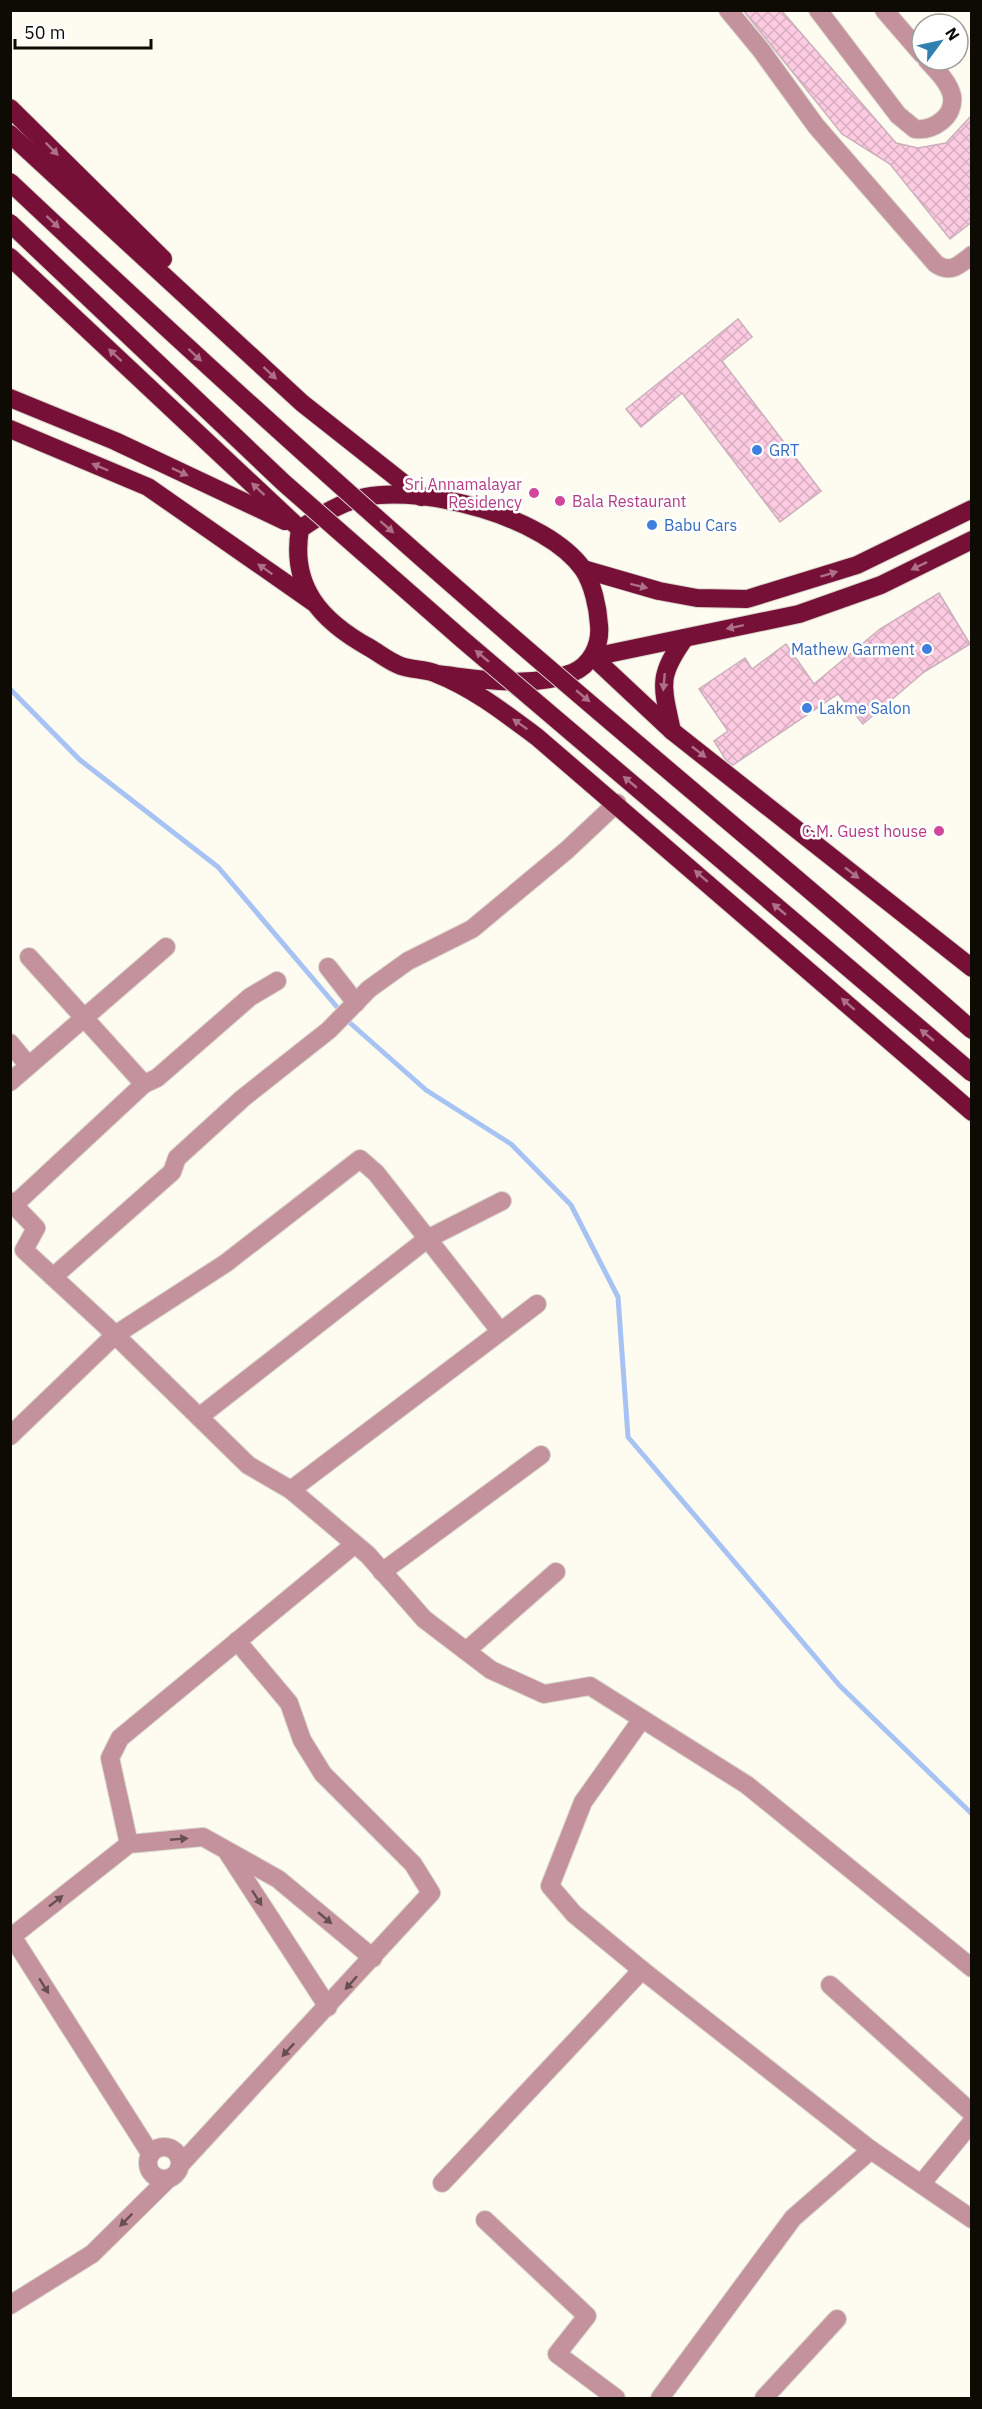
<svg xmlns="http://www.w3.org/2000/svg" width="982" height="2409" font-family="'IBM Plex Sans',sans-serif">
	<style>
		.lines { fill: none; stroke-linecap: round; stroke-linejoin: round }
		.stream { stroke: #a6c3f3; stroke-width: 5 }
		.building { fill: url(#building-cross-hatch); stroke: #cbb0bc; stroke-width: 1.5 }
		.minor-casing { stroke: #d8d5cb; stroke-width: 20 }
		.highway-casing { stroke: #d8d5cb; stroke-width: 20 }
		.minor { stroke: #c4929c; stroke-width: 18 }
		.highway { stroke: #761036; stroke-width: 18 }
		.highway-bridge-casing { stroke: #d8d5cb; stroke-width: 20; stroke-linecap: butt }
		.highway-bridge { stroke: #761036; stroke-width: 18 }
		.oneway { fill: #ad7086 }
		.oneway2 { fill: #694e50 }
		.shop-dot { fill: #3f7fe0; stroke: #fff; stroke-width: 2 }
		.hotel-dot { fill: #d1479c; stroke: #fff; stroke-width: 2 }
		.labels { text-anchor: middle; stroke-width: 5; stroke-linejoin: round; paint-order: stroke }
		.shop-label { font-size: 16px; fill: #366cbe; stroke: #fff; text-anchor: start }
		.hotel-label { font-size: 16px; fill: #b23c85; stroke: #fff; text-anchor: end }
	</style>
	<defs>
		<pattern id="building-cross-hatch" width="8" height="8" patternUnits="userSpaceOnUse" patternTransform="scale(1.5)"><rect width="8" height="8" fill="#fccbe1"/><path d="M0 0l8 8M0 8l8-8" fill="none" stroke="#d7adbf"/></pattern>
	</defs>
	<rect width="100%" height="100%" fill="#fefbf1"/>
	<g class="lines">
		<!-- stream -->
		<g class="stream">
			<polyline points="10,689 80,760 218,867 337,1007"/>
			<polyline points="349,1022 426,1090 511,1144 571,1205 618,1297 628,1437 840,1686 972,1814"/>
		</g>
	</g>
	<!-- building -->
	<g class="building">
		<polygon points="743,10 781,10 896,143 918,148 946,143 972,115 972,222 950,239 890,164 842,134"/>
		<polygon points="738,319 752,337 722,361 821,491 780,522 682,393 641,427 626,409"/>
		<polygon points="939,593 970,644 924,672 863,724 838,694 733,765 726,760 714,741 728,731 699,689 745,658 752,669 786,644 814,684 880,629"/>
	</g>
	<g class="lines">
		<defs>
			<g id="minor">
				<path d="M728 10 761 50 816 126 936 264C951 274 959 265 972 255"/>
				<path d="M818 10 898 115 915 129C933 131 955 117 952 96 949 82 936 70 927 60"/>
				<polyline points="884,10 922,54"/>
				<polyline points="29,957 144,1084"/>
				<polyline points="328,967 356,1003"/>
				<polyline points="10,1043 28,1065"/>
				<polyline points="10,1082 166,947"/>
				<polyline points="10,1201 36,1228 24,1250 105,1325 248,1465 291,1490 368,1555 424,1619 491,1670 544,1694 590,1686 747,1785 972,1968"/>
				<polyline points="14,1205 144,1084 157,1078 250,997 277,981"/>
				<polyline points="53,1277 172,1172 177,1158 243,1098 329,1030 369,989 408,961 472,929 567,850 617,803"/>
				<polyline points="199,1417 427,1239 502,1201"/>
				<polyline points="10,1436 115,1335 226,1263 360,1159 376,1173 500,1331"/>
				<polyline points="291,1490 537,1304"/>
				<polyline points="382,1572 541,1455"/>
				<polyline points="466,1651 556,1572"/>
				<polyline points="642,1719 583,1802 550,1886 574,1914 642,1970 871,2150"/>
				<polyline points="129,1844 110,1758 120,1738 355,1544"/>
				<polyline points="228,1853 328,2007"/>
				<polyline points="12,1936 150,2153"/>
				<polyline points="10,1938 129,1844 203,1837 278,1879 373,1958"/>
				<polyline points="830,1985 972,2113"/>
				<circle cx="164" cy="2163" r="16"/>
				<polyline points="180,2165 431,1893 413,1864 323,1774 302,1740 289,1703 237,1641"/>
				<polyline points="442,2183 642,1970"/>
				<polyline points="922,2183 972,2122"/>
				<polyline points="485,2220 587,2316 557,2354 616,2398"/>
				<polyline points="10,2305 92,2254 168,2179"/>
				<polyline points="660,2398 793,2218 871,2150 972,2219"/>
				<polyline points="764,2398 837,2319"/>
			</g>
			<g id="highway">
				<polyline points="10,108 163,259"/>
				<polyline points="10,134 302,403 421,497"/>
				<polyline points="10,257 300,529"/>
				<polyline points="10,398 115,441 285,521"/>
				<polyline points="10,429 148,487 313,602"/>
				<polyline points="583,569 659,591 697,598 747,599 857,565 972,509"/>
				<polyline points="593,657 672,731 972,968"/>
				<polyline points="593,657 799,614 881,585 972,540"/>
				<path d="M437 674C480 679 530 689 572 673 591 665 601 645 599 625 598 608 593 584 583 569 546 517 425 485 365 497 341 502 321 515 300 529 290 587 321 621 370 648 380 654 390 662 401 666 413 670 426 669 437 674 473 688 506 714 537 737L972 1112"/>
				<path d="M672 731C662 685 657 677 685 638"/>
			</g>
		</defs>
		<!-- minor casing -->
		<use href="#minor" class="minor-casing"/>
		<!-- highway casing -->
		<use href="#highway" class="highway-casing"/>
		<!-- minor -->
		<use href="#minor" class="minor"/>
		<!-- highway -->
		<use href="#highway" class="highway"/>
		<defs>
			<g id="highway-bridge">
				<path d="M10 182C166 329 325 474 487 615 647 755 812 889 972 1030"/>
				<polyline points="10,223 284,483 463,640 972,1073"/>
			</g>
		</defs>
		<!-- highway-bridge casing -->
		<use href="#highway-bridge" class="highway-bridge-casing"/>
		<!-- highway-bridge -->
		<use href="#highway-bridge" class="highway-bridge"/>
	</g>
	<!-- one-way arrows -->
	<defs><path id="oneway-solid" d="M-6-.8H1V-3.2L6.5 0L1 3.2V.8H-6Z" transform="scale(1.5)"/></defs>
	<g class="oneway">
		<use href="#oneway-solid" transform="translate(52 149) rotate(45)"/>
		<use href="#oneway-solid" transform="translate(53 222) rotate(43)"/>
		<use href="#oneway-solid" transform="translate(115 355) rotate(-137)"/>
		<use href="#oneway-solid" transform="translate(195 355) rotate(43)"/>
		<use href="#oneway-solid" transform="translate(270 373) rotate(43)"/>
		<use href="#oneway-solid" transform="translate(100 467) rotate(-157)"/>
		<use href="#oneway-solid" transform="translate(180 472) rotate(25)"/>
		<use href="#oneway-solid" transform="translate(258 489) rotate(-137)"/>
		<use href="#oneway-solid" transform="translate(387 527) rotate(41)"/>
		<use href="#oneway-solid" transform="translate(919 566) rotate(154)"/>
		<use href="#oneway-solid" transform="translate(265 569) rotate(-145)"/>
		<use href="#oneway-solid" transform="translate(829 574) rotate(-17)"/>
		<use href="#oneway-solid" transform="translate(639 586) rotate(14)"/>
		<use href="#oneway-solid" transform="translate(735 627) rotate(168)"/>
		<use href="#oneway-solid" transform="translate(482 656) rotate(-140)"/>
		<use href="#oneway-solid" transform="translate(664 682) rotate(95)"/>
		<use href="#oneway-solid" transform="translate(583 696) rotate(40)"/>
		<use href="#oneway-solid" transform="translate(520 724) rotate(-145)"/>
		<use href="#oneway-solid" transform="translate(699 752) rotate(38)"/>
		<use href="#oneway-solid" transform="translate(630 782) rotate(-140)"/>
		<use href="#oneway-solid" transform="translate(852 873) rotate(38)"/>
		<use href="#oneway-solid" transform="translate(701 876) rotate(-139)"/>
		<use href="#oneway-solid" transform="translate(779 909) rotate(-140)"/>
		<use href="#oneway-solid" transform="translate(848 1004) rotate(-139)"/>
		<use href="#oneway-solid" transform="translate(927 1035) rotate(-140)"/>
	</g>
	<g class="oneway2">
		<use href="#oneway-solid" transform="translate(179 1839) rotate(-5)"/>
		<use href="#oneway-solid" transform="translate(257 1898) rotate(57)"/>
		<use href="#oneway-solid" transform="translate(56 1901) rotate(-38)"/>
		<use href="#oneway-solid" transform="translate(325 1918) rotate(40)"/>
		<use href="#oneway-solid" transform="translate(351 1983) rotate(132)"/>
		<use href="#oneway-solid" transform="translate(44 1986) rotate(58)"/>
		<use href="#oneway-solid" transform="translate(288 2050) rotate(133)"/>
		<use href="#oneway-solid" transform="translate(126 2220) rotate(135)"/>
	</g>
	<!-- markers -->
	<g class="shop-dot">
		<circle cx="757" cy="450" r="6"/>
		<circle cx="652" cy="525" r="6"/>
		<circle cx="927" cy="649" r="6"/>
		<circle cx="807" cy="708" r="6"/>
	</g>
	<g class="hotel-dot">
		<circle cx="534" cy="493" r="6"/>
		<circle cx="560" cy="501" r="6"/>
		<circle cx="939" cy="831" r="6"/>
	</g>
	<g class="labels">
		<!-- shop labels -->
		<g class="shop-label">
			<text x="769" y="456">GRT</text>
			<text x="664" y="531">Babu Cars</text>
			<text x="915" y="655" text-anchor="end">Mathew Garment</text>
			<text x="819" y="714">Lakme Salon</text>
		</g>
		<!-- hotel labels -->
		<g class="hotel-label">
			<text x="522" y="490">Sri Annamalayar<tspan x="522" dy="18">Residency</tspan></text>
			<text x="572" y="507" text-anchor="start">Bala Restaurant</text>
			<text x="927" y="837">C.M. Guest house</text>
		</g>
	</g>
	<!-- border -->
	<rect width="982" height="2409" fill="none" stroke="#0e0b04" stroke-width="24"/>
	<!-- north arrow -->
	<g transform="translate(940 42) rotate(57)"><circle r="28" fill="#ffffff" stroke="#9f9d9b" stroke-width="1.5"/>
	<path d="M0-4.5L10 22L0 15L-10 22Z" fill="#2f7fb0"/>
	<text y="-9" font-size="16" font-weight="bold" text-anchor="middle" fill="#0e0b04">N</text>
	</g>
	<!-- scale -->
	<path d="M15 39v9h136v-9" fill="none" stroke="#0e0b04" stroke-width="3"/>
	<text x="24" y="39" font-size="18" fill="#0e0b04" stroke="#ffffff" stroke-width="4.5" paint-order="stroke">50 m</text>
</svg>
